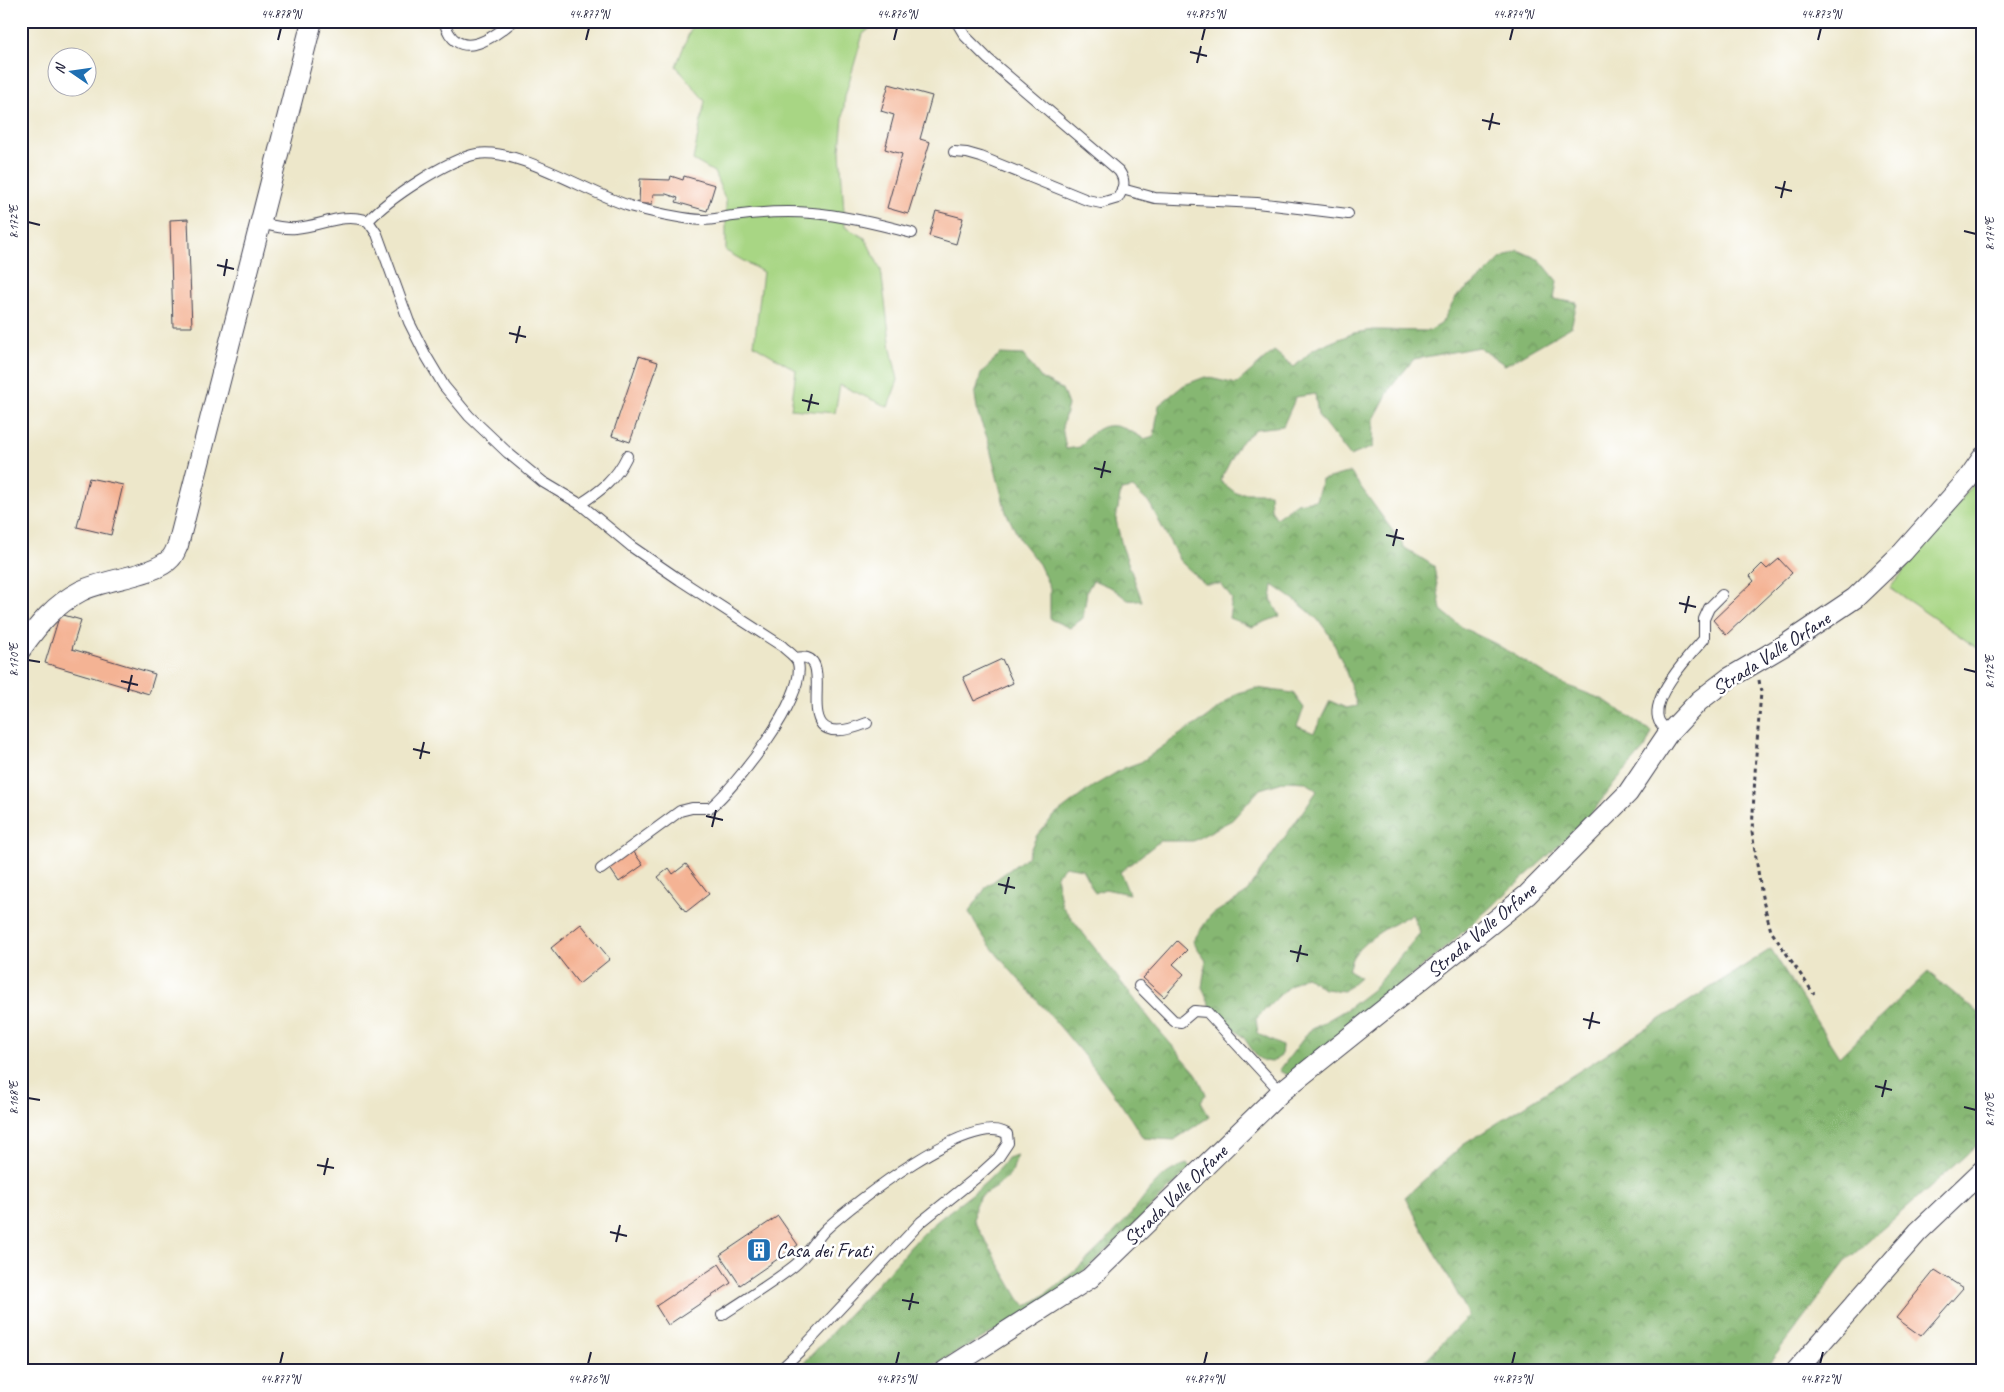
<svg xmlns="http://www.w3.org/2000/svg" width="2004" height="1392" font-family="Caveat,sans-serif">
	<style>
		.grass { fill: #a8d684; stroke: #657c60 }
		.forest { fill: url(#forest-crowns); stroke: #546c56 }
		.building { fill: #f4b394 }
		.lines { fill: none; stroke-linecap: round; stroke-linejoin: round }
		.service-casing { stroke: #404050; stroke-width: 12 }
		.minor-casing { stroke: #404050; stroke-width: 22 }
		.path { stroke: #404050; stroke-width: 3; stroke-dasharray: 4 4; stroke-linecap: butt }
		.service { stroke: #fff; stroke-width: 10 }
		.minor { stroke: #fff; stroke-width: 20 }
		.ticks { fill: none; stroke: #22223b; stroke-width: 2 }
		.labels { text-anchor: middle; stroke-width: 5; stroke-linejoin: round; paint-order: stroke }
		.street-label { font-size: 20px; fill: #22223b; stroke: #fff }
		.poi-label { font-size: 20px; fill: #22223b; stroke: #fff; text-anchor: start }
		.neatline { fill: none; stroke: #22223b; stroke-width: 2 }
		.ticks-label { font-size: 12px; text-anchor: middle; fill: #22223b }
	</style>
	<defs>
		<pattern id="forest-crowns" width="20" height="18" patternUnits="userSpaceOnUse" patternTransform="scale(1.25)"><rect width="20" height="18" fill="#86b772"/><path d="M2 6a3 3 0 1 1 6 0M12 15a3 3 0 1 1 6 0" fill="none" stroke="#6d945f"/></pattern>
	</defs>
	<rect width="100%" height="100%" fill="#fff"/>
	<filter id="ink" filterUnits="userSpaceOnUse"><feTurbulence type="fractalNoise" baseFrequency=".02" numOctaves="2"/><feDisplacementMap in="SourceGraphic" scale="10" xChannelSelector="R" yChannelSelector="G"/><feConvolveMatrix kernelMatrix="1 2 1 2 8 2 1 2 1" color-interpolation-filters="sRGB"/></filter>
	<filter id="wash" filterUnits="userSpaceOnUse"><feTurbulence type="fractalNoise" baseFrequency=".0096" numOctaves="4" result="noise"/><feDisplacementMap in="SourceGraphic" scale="20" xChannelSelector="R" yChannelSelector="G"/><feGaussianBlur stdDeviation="1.12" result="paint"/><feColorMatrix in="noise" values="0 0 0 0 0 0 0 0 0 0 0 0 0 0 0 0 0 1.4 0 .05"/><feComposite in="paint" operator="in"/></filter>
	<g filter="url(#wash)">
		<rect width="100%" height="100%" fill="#ede7ca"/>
		<!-- grass -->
		<g class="grass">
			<polygon points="694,21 879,21 863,34 845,96 840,150 845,227 865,238 881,270 891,349 898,380 888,407 840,385 835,413 791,409 796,370 754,345 763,272 726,251 726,201 714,172 693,160 705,101 676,66"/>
			<polygon points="1983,470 1983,652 1890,588 1973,485"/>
		</g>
		<!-- forest -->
		<g class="forest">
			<path d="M1518 250 1540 260 1557 281 1554 299 1577 303 1571 327 1505 365 1479 347 1414 359 1391 387 1374 419 1373 447 1350 456 1318 415 1315 394 1296 397 1283 426 1256 429 1239 444 1220 481 1236 493H1270L1271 509 1276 518 1297 503 1316 500 1322 480 1350 472 1405 548 1434 566 1441 610 1463 628 1496 644 1558 682 1604 700 1652 732 1645 748 1614 783 1595 809 1550 854 1445 948 1288 1075 1279 1071 1309 1031 1347 1009 1372 990 1420 933 1412 914C1394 923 1366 938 1354 955 1351 959 1350 965 1348 970L1360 977 1344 991 1324 989 1305 976 1287 988 1256 1019 1258 1034 1282 1046 1281 1056 1272 1062 1264 1061 1257 1057 1244 1038 1211 1007 1202 987 1206 961 1193 941 1210 916 1245 894 1317 791 1306 782 1286 781 1260 789 1232 820 1193 841H1160L1120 872 1129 894 1105 889 1095 893 1082 869 1065 866 1056 876 1062 906 1156 1027 1196 1073 1206 1094 1201 1101 1209 1117 1174 1140 1143 1138C1113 1088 1074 1043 1036 999 1012 971 985 945 969 912L987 886 1027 857 1037 835 1055 815 1092 787 1124 768 1141 762 1179 735 1208 717 1237 693 1256 688 1293 693 1304 708 1297 726 1314 733 1330 701 1346 708 1357 706C1349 680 1341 654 1326 630 1315 613 1290 597 1273 585L1271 599 1280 616 1252 627 1229 618 1232 599 1221 584H1205L1180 561 1150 504 1133 488 1121 490 1116 520 1122 546 1142 601 1128 600 1112 588 1093 580 1087 591 1083 618 1070 628 1050 619V588L1039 564 1020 540 1006 512 987 437 978 415 975 395 981 374 1000 354 1023 355 1042 379 1062 389 1068 405 1062 427 1066 449 1080 447C1101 418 1117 422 1144 439L1154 436 1159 405 1184 385 1205 377 1236 384 1274 351 1294 367 1314 349 1354 333 1374 330 1429 331 1441 324 1457 296 1482 277 1500 259Z"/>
			<polygon points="1771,949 1839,1057 1928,972 1983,1017 1983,1140 1847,1260 1763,1371 1415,1371 1469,1315 1405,1197 1463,1145"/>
			<path d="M1017 1155 1012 1172 996 1187 981 1196 975 1205 974 1221 1020 1300 1027 1306C1063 1285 1095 1253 1123 1223 1145 1199 1154 1174 1187 1164L1190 1168C1150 1208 1111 1250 1066 1285 1025 1318 975 1341 930 1367L923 1371H807L803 1364 901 1258C917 1237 941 1217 963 1201 980 1188 995 1176 1007 1158Z"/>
		</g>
		<g id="blocks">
			<!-- building -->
			<g class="building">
				<polygon points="889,84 932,96 920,139 930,142 908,214 887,208 902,154 885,149 894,115 881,111"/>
				<polygon points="671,176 683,180 684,176 715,185 707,211 676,202 678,198 666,194 653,194 652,204 639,204 640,179 670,180"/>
				<polygon points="936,211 963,218 956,244 929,236"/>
				<polygon points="188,219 192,327 173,327 170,220"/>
				<polygon points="639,356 658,362 630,442 612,436"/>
				<polygon points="89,478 123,485 111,535 77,527"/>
				<polygon points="1779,559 1792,573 1726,635 1713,620 1754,581 1750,576 1762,564 1767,569"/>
				<polygon points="60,614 81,620 72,649 155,674 149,694 45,663"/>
				<polygon points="1002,659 1013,683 974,701 963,677"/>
				<polygon points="631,848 643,865 619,882 607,864"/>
				<polygon points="686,864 709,894 686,912 658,877 669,868 673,874"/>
				<polygon points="581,924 610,959 579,984 551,948"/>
				<polygon points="1177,941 1187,950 1173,964 1184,974 1164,997 1143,978"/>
				<polygon points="778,1216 798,1245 740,1285 720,1255"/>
				<polygon points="719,1264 731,1283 668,1325 656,1306"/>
				<polygon points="1935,1270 1963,1288 1921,1336 1896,1318"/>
			</g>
		</g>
	</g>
	<g filter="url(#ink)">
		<use href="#blocks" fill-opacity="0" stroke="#404050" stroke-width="1"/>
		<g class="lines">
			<defs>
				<g id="service">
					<path d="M444 21C456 64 492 39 513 21"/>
					<path d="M954 152 967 153 981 157 1087 200 1101 203 1118 198C1124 187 1126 181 1119 171L988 59 965 36 956 21"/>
					<polyline points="1122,189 1155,198 1257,203 1348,214"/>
					<path d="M368 221C388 199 448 159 477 154 519 147 590 195 633 207 656 213 680 219 703 220 713 220 723 217 733 216 756 213 789 211 812 213 846 216 879 224 912 233"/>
					<path d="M261 223C273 226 283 229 296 228 321 226 343 212 368 221L377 234 409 322 425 354 444 386 469 416 508 453 543 482 580 504 632 547 680 580 782 646C787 651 796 656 798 663 807 697 736 786 710 808H692L680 811 601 869"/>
					<path d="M580 504C601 491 616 479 627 456"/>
					<path d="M796 658C847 648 776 760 867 723"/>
					<path d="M1670 732C1665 728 1659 724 1658 718 1652 695 1690 655 1704 639V619L1709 608 1722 595"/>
					<polyline points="1139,986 1174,1021 1181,1022 1194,1011 1207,1012 1281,1092"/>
					<path d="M722 1315C746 1299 771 1284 794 1266 807 1256 815 1240 826 1229 854 1203 972 1110 1007 1134L1008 1143 998 1158 977 1177 921 1222 800 1351 779 1371"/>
				</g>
				<g id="minor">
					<path d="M21 649C39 624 54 605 81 591 104 579 155 576 171 558 174 555 176 549 178 545L312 21"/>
					<polyline points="945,1371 1090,1278 1281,1092 1527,895 1628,793 1667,735 1699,701 1729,678 1785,645 1855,598 1903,552 1967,480 1983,457"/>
					<polyline points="1796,1371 1918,1232 1983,1170"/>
				</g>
			</defs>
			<!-- service casing -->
			<use href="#service" class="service-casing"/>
			<!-- minor casing -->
			<use href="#minor" class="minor-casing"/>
			<!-- path -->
			<polyline class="path" points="1759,680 1761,692 1756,755 1752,832 1762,897 1771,931 1814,994"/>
			<!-- service -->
			<use href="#service" class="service"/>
			<!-- minor -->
			<use href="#minor" class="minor"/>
		</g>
	</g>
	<!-- ticks -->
	<path class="ticks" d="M278 40 281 28M586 40 589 28M894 40 897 28M1202 40 1205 28M1510 40 1513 28M1818 40 1821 28M1190 52 1207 56M1197 63 1201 46M1482 120 1500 124M1489 130 1493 113M1775 187 1792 191M1781 198 1785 181M28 222 40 225M1964 231 1976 234M217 265 234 269M224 276 227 259M509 333 526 337M516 343 520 326M802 400 819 404M808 411 812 394M1094 468 1111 472M1101 478 1105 461M1386 535 1404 539M1393 546 1397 529M1679 603 1696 607M1685 613 1689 596M28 660 40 662M1964 669 1976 672M121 681 138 685M128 692 132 675M413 749 430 753M420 759 424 742M706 816 723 820M712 827 716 810M998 884 1015 888M1005 894 1009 877M1290 951 1308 955M1297 962 1301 945M1583 1019 1600 1023M1589 1029 1593 1012M1875 1086 1892 1090M1882 1097 1886 1080M28 1098 40 1100M1964 1107 1976 1110M317 1165 334 1168M324 1175 328 1158M610 1232 627 1236M616 1242 620 1225M902 1300 919 1303M909 1310 913 1293M280 1364 283 1352M588 1364 591 1352M896 1364 899 1352M1204 1364 1207 1352M1512 1364 1515 1352M1820 1364 1823 1352"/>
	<!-- icons -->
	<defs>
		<symbol id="building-square" viewBox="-11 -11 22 22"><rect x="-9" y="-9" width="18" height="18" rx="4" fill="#1f6fb2" stroke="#fff"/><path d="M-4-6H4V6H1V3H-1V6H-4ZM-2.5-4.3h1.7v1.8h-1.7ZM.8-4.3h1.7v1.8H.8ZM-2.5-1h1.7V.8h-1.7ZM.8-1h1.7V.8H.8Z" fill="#fff"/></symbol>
	</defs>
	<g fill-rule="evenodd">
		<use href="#building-square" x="745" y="1236" width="28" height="28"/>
	</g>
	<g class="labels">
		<!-- street labels -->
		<g class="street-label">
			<text transform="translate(1771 653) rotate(-33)" y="7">Strada Valle Orfane</text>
			<text transform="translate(1481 930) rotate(-40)" y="7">Strada Valle Orfane</text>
			<text transform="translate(1175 1195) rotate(-44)" y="7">Strada Valle Orfane</text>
		</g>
		<!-- poi labels -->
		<g class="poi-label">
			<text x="776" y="1257">Casa dei Frati</text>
		</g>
	</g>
	<!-- margin -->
	<rect width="2004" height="1392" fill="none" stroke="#fff" stroke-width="55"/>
	<!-- north arrow -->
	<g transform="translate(72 72) rotate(283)"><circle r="24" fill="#ffffff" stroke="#a7a7b1"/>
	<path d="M0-4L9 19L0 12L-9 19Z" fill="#1f6fb2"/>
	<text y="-8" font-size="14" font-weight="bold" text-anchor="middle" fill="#22223b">N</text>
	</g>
	<rect x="28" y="28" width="1948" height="1336" class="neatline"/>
	<g class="ticks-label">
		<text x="281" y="18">44.878°N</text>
		<text x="589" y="18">44.877°N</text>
		<text x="897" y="18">44.876°N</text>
		<text x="1205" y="18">44.875°N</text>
		<text x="1513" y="18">44.874°N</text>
		<text x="1821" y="18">44.873°N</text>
		<text transform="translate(14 222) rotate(-90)" y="4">8.172°E</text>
		<text transform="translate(1990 234) rotate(-90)" y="4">8.174°E</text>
		<text transform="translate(14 660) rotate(-90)" y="4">8.170°E</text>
		<text transform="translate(1990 672) rotate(-90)" y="4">8.172°E</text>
		<text transform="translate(14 1098) rotate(-90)" y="4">8.168°E</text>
		<text transform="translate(1990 1110) rotate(-90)" y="4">8.170°E</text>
		<text x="280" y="1383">44.877°N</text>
		<text x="588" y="1383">44.876°N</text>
		<text x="896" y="1383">44.875°N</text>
		<text x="1204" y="1383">44.874°N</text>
		<text x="1512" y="1383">44.873°N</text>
		<text x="1820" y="1383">44.872°N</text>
	</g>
</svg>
